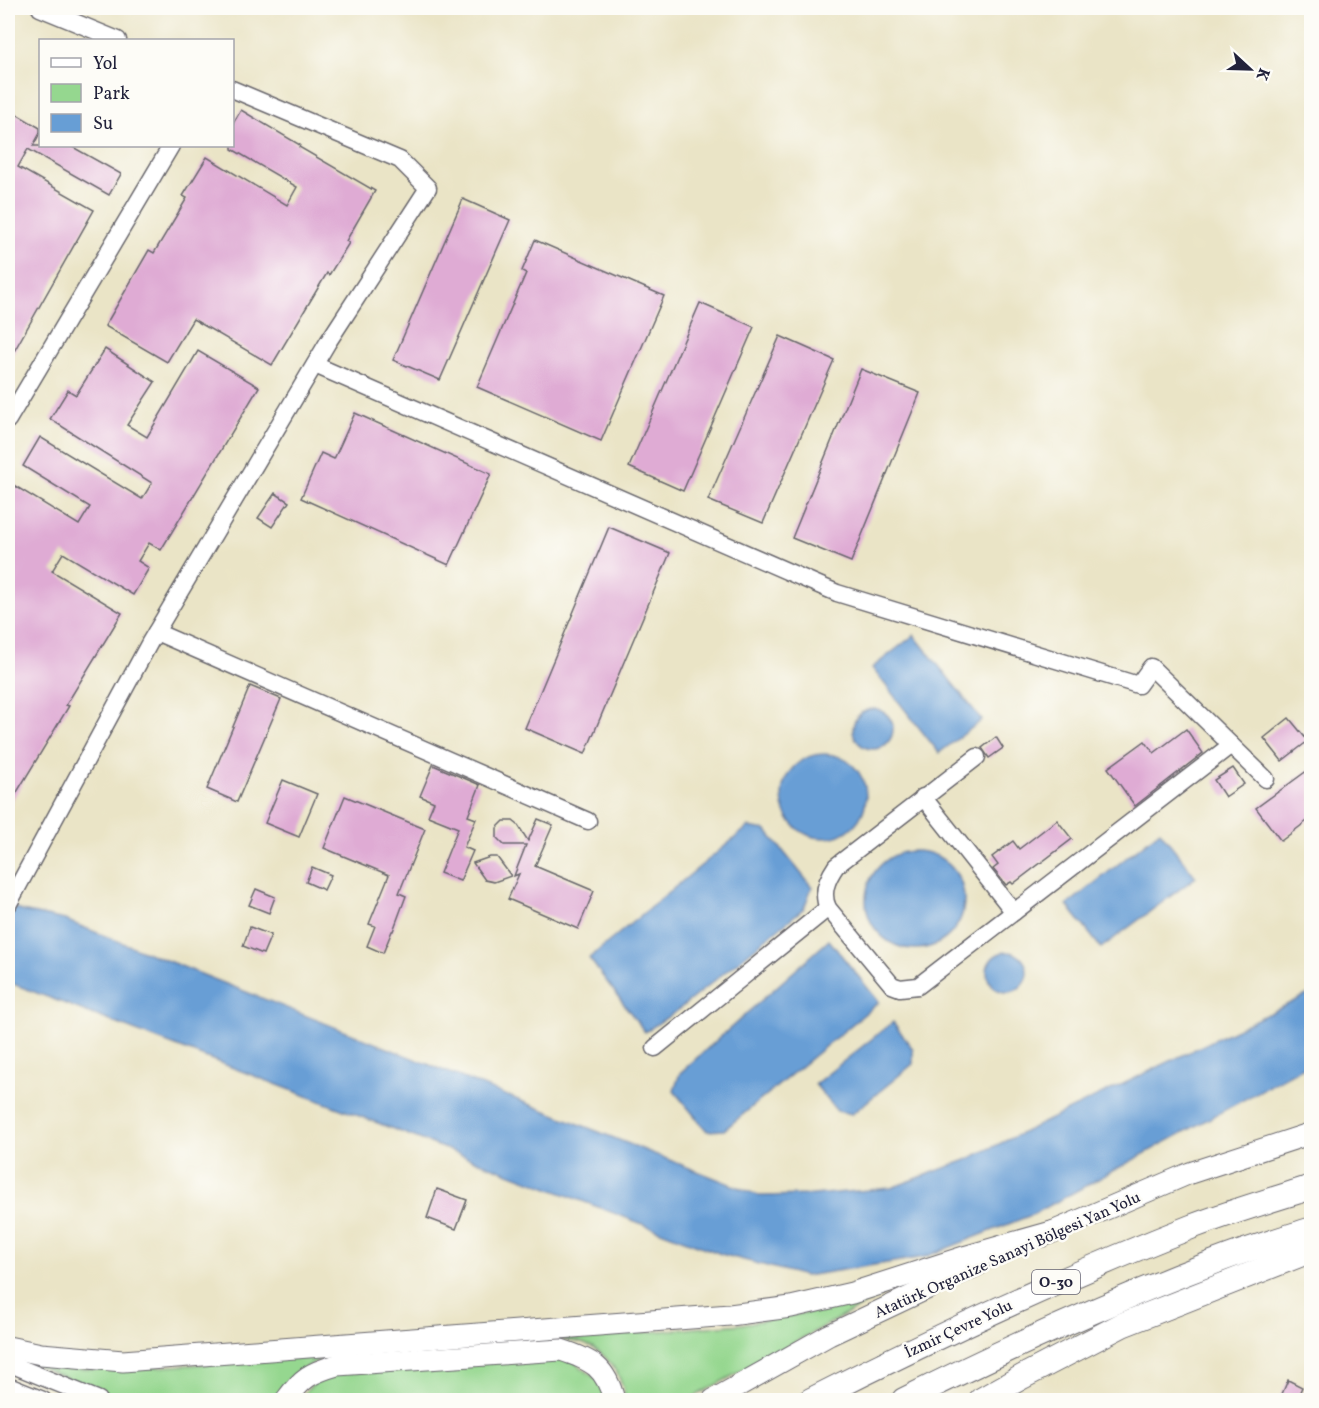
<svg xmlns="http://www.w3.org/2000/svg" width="1319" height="1408" font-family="Vollkorn,serif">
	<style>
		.green { fill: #95d78f; stroke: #5c7c65; stroke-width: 1.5 }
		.water { fill: #679ed5; stroke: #446088; stroke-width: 1.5 }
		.building { fill: #dfabd4 }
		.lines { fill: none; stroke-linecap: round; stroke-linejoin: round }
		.minor-casing { stroke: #68666c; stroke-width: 19 }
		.major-casing { stroke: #68666c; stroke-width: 23 }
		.highway-casing { stroke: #68666c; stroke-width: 26 }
		.minor { stroke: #fff; stroke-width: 16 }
		.major { stroke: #fff; stroke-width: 21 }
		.highway { stroke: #fff; stroke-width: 24 }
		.labels { text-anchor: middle; stroke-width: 5; stroke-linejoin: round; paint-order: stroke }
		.shield { fill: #fdfcf7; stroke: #646373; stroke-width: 1.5 }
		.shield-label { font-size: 15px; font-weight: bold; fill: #22223b }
		.street-label { font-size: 16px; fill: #22223b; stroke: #fdfcf7 }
	</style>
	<rect width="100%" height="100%" fill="#fdfcf7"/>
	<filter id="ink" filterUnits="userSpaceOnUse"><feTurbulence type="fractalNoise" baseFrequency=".0167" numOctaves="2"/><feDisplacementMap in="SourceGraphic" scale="12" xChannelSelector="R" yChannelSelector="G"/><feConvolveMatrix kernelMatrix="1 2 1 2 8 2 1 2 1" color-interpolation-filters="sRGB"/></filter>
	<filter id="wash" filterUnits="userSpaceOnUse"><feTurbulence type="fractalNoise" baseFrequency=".008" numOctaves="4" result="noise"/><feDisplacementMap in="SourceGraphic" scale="24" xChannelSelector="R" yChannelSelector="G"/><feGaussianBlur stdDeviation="1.35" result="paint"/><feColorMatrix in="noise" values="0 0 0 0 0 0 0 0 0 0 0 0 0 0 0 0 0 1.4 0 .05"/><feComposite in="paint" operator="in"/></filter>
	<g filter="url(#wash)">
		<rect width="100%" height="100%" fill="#eae4c6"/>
		<!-- green -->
		<g class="green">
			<path d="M884 1294 688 1400H625C624 1377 606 1350 582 1343 575 1341 566 1341 558 1340L742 1324 816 1311Z"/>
			<polygon points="325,1356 300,1371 280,1400 121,1400 28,1362 78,1369 125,1369"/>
			<polygon points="547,1358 573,1361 599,1381 606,1400 298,1400 315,1382 338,1373"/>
		</g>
		<!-- water -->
		<g class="water">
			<polygon points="914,635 982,720 939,753 872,668"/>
			<circle cx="873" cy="729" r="20"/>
			<circle cx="824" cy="796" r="42"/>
			<polygon points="748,827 766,830 812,887 804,908 677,1011 645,1032 589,958"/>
			<polygon points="1160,831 1196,877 1101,948 1067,905"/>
			<circle cx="915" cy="900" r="49"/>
			<polygon points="8,904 22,911 65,920 760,1196 813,1195 891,1188 966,1160 1311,993 1311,1063 1034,1214 925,1257 805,1276 721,1254 8,982"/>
			<polygon points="829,940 879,1002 724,1130 707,1131 674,1091 680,1073"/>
			<circle cx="1007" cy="972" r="20"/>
			<polygon points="893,1022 913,1049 913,1064 852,1114 837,1111 815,1084"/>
		</g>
		<g id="blocks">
			<!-- building -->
			<g class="building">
				<polygon points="8,109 40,128 40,133 33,146 71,146 121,174 109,195 28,149 18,167 94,210 8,362"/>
				<polygon points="241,110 300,145 299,147 375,191 346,241 349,243 329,275 327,273 272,365 193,319 167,362 105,326 149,250 154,253 187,198 183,196 207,157 287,205 297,187 232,149 232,125"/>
				<polygon points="463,199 510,220 440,380 393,360"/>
				<polygon points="535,240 664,296 601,441 477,387 526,273 522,271"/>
				<polygon points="700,303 754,327 683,491 629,467"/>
				<polygon points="780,336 834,360 763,523 708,500"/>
				<polygon points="105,349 155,382 127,425 147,437 198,351 259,387 161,550 149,543 138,561 149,568 133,595 63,553 52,571 122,613 66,705 69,706 8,807 8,492 12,484 79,525 90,507 23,466 40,437 142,499 152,483 50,419 68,390 76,395"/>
				<polygon points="861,369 920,393 851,562 792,538"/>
				<polygon points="355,413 491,474 449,565 301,498 321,453 334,459"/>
				<polygon points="275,493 289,502 272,527 258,518"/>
				<polygon points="609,527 670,553 585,754 525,728"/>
				<polygon points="250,686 281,699 237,802 207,789"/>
				<polygon points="1289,718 1308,741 1282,761 1264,738"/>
				<polygon points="1186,729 1203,753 1135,806 1108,768 1145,741 1154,753"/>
				<polygon points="996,737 1003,748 989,758 982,748"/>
				<polygon points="433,765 480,785 468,816 476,819 464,847 473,851 460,881 440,873 458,828 428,816 434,802 420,796"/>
				<polygon points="1233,768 1244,784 1225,797 1214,780"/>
				<polygon points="1308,770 1311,775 1311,818 1281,841 1256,808"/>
				<polygon points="283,780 317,794 299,837 265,823"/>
				<polygon points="345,796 425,829 399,893 406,896 393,931 392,931 383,953 367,946 375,926 369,924 389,875 324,848"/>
				<polygon points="538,819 553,825 535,866 594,891 578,929 508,899 519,874 514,876 526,845 504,845 497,838 497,828 504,821 513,821 518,825 528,841"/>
				<polygon points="1057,820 1072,839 1013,884 1011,882 1006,885 993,869 998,865 992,857 1013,841 1019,849"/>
				<polygon points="490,857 497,857 511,876 494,882 485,880 473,863"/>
				<polygon points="312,867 331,875 324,890 306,882"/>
				<polygon points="256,889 275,897 269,913 249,905"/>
				<polygon points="250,927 271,935 263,954 243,946"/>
				<polygon points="437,1189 467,1200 456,1229 427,1218"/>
				<polygon points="1288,1380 1302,1387 1296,1401 1279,1401"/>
			</g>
		</g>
	</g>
	<g filter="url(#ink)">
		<use href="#blocks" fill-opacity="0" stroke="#68666c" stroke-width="1.5"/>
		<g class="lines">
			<defs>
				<g id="minor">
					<polyline points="40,8 118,40"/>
					<polyline points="315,365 837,593 1138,685 1151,667 1266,779"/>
					<polyline points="8,420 171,146"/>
					<polyline points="156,632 588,821"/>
					<path d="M977 757 836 866C827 879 821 893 828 908L892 985 900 988 918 986 1231 745"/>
					<polyline points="923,797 1014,912"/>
					<polyline points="8,905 150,642 328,342 428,188 400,160 232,89"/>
					<polyline points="655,1048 828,908"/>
					<polyline points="8,1363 99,1400"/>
					<polyline points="8,1386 43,1400"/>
				</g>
				<g id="major">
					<polyline points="1043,1236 1190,1173 1312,1133"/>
					<polyline points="8,1347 41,1354 123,1361 730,1315 791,1307 852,1293 967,1256 1055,1231"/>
					<polyline points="8,1395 18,1400"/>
					<path d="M286 1400C303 1377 310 1373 337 1365L561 1350C592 1360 606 1367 614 1400"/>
					<polyline points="713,1400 829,1335 979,1264"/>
				</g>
				<g id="highway">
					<path d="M811 1400C935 1337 1061 1278 1191 1227 1230 1212 1271 1200 1312 1187"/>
					<path d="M904 1400C1004 1350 1106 1303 1212 1263 1245 1250 1278 1240 1312 1229"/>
					<polyline points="981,1400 1022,1377 1122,1325 1312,1250"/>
				</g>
			</defs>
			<!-- minor casing -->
			<use href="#minor" class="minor-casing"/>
			<!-- major casing -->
			<use href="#major" class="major-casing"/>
			<!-- highway casing -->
			<use href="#highway" class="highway-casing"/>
			<!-- minor -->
			<use href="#minor" class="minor"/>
			<!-- major -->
			<use href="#major" class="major"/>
			<!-- highway -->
			<use href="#highway" class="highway"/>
		</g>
	</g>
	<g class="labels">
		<!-- shield labels -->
		<rect class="shield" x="1032" y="1270" width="48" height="24" rx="4.5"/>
		<g class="shield-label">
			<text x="1056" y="1287">O-30</text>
		</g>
		<!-- street labels -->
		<g class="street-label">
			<text transform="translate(1007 1254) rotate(-24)" y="6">Atatürk Organize Sanayi Bölgesi Yan Yolu</text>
			<text transform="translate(958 1328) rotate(-25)" y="6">İzmir Çevre Yolu</text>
		</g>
	</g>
	<!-- margin -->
	<rect width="1319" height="1408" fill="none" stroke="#fdfcf7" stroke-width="30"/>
	<!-- legend -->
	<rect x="39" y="39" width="195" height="108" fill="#fdfcf7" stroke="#a5a5ac" stroke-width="1.5"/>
	<rect x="51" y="58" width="30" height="9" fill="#ffffff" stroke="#a5a5ac" stroke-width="1.5"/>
	<text x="93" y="69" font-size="18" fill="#22223b">Yol</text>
	<rect x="51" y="84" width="30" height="18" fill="#95d78f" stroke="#a5a5ac" stroke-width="1.5"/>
	<text x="93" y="99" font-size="18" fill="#22223b">Park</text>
	<rect x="51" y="114" width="30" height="18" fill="#679ed5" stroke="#a5a5ac" stroke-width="1.5"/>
	<text x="93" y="129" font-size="18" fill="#22223b">Su</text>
	<!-- north arrow -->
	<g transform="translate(1250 69) rotate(112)" stroke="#fdfcf7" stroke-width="4.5" paint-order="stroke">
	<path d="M0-4.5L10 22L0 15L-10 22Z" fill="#22223b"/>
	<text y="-9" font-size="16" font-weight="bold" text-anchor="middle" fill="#22223b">K</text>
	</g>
</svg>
